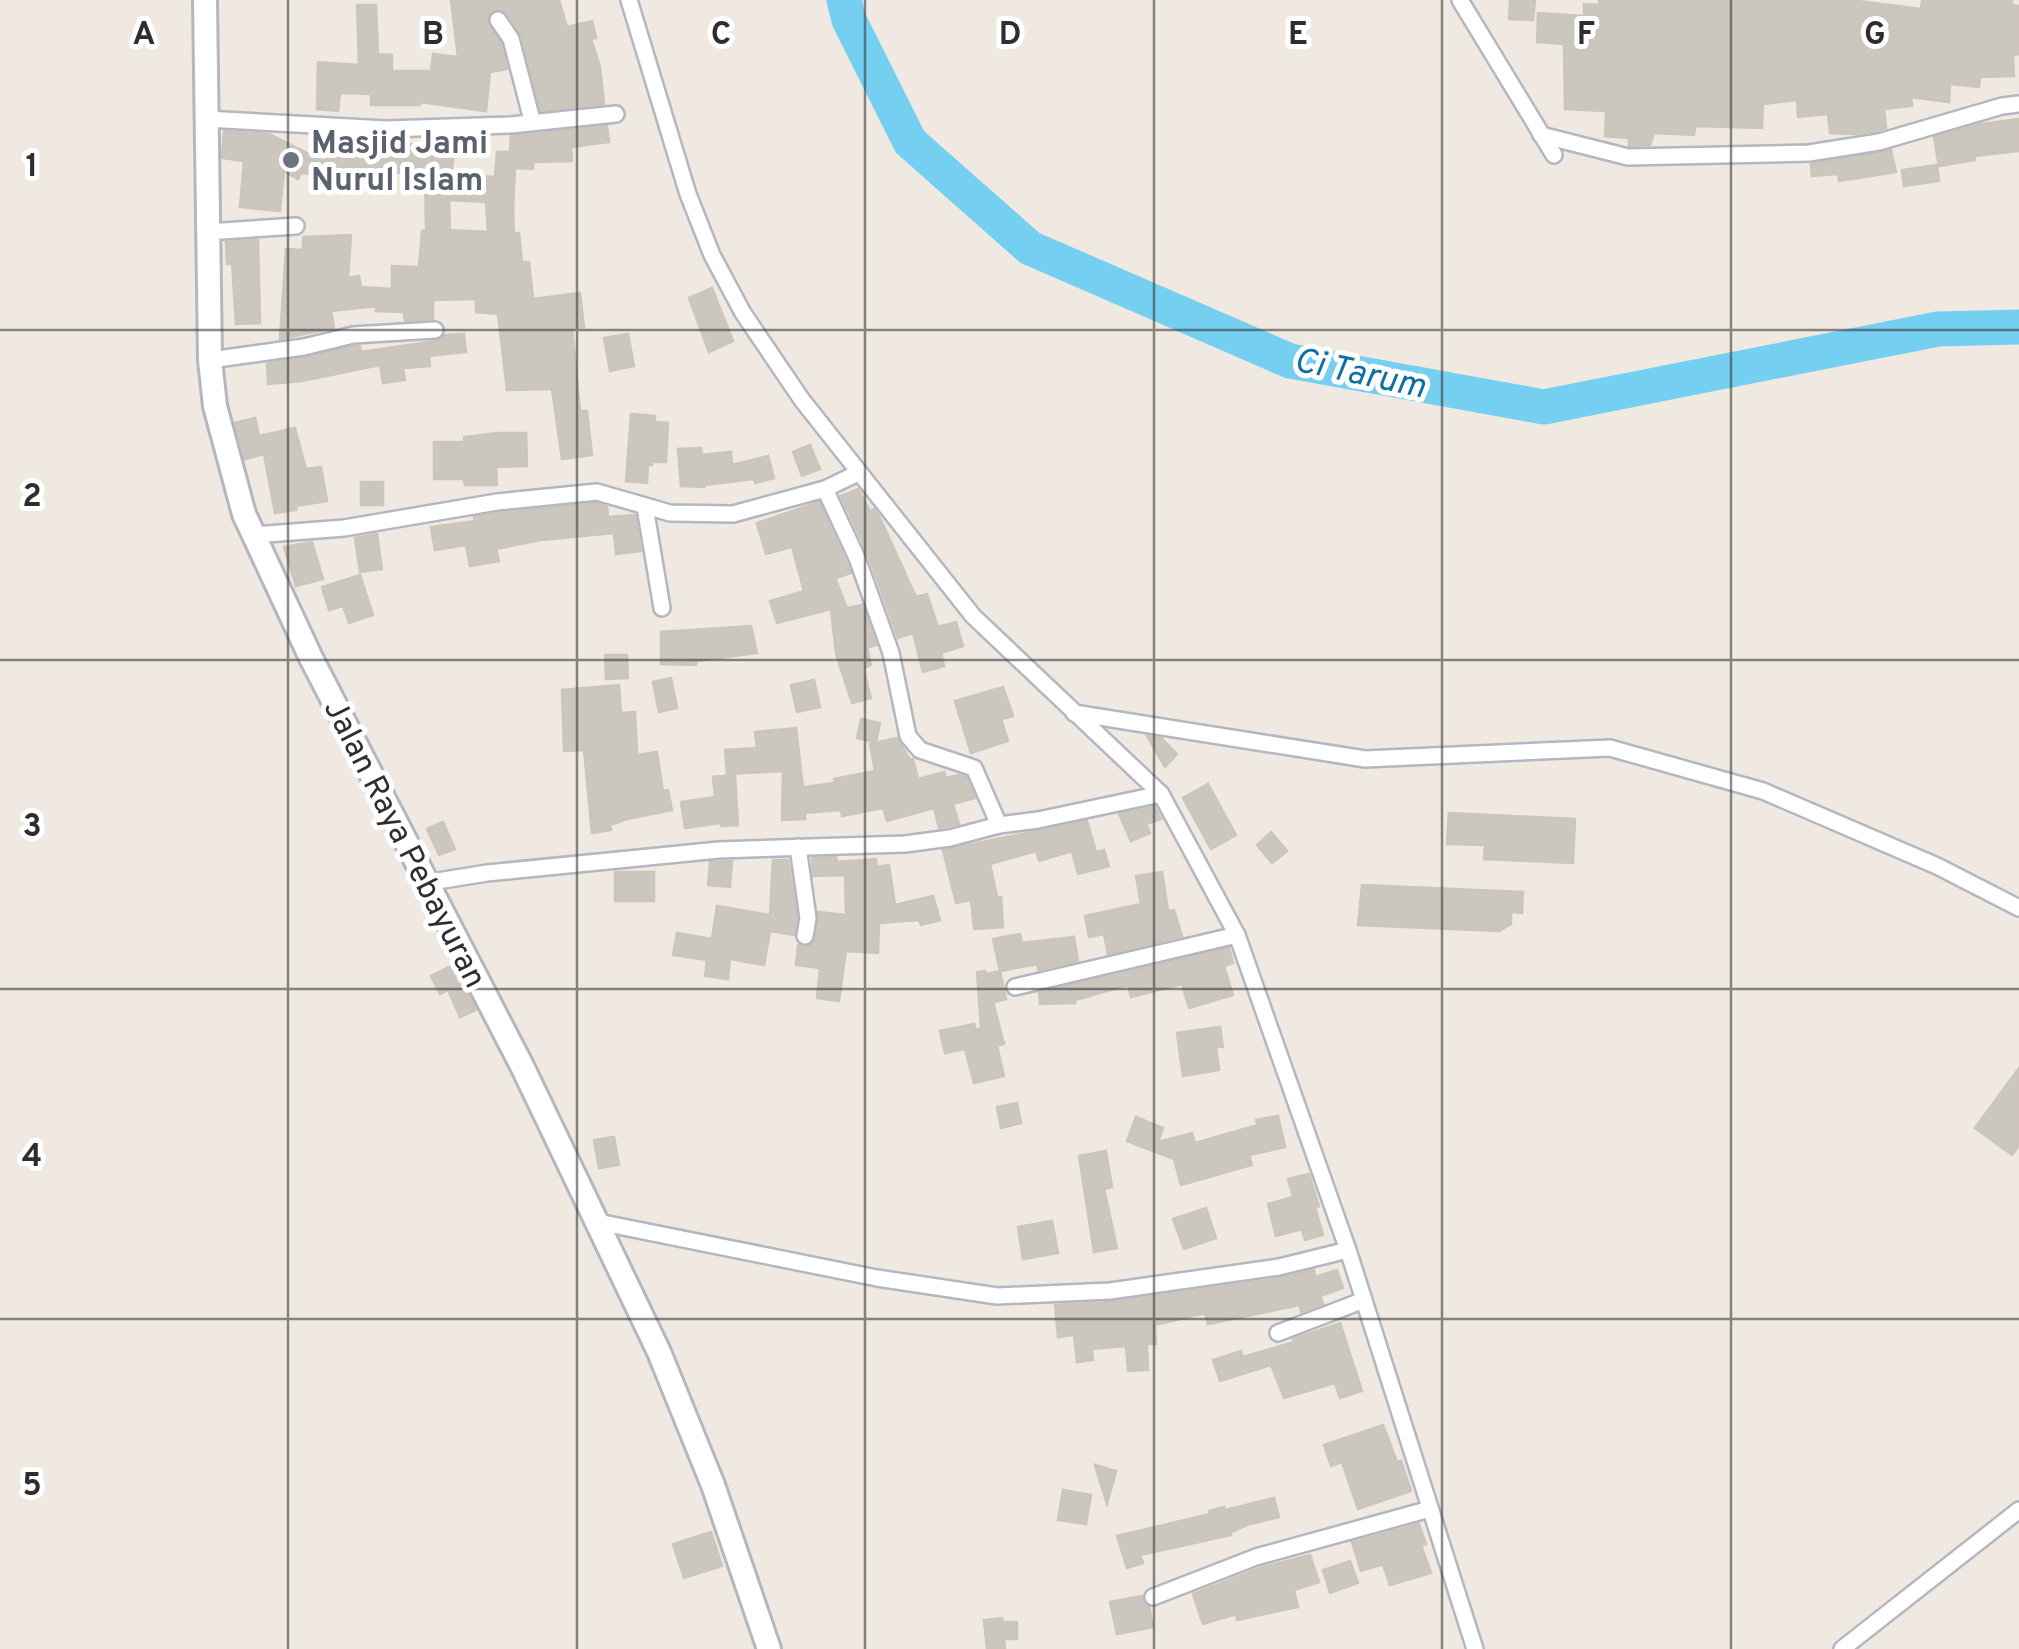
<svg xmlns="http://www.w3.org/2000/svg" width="2019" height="1649" font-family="Overpass,sans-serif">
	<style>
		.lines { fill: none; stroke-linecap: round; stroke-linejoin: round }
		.river { stroke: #75cff0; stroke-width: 35 }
		.building { fill: #cbc7bf; stroke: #cbc5ba; stroke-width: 2.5; fill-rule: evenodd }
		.minor-casing { stroke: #b4b7c1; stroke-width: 20 }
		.secondary-casing { stroke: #b4b7c1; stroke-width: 28 }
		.minor { stroke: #fff; stroke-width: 15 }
		.secondary { stroke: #fff; stroke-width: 22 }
		.grid { fill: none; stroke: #2e2e2e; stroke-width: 2.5; stroke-opacity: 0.55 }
		.worship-dot { fill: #6b7280; stroke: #fff; stroke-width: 4 }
		.labels { text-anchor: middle; stroke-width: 10; stroke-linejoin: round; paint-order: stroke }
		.worship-label { font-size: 32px; font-weight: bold; fill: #5b616d; stroke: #fff; text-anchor: start }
		.street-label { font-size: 32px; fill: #2e2e2e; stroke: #fff }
		.water-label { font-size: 35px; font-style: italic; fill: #0d6fa3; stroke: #fff }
		.grid-label { font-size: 32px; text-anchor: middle; font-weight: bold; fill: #2e2e2e; stroke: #fff; stroke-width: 10; stroke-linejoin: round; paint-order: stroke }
	</style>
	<rect width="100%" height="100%" fill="#efe9e1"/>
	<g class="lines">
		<!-- river -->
		<polyline class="river" points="844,0 849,20 910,142 1030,248 1290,361 1544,407 1938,329 2019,327"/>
	</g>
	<!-- building -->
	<g class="building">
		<polygon points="451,0 559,0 567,27 592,21 596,38 591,39 600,67 604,104 541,111 522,36 507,14 498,9 491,11 487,22 501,44 507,69 490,72 486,111 420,102 420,105 371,105 371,94 340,93 338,111 317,109 318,62 359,65 357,5 376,5 378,54 392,55 392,71 431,71 433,54 458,57"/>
		<polygon points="1510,0 1535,0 1533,20 1509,19"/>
		<polygon points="1599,0 1850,0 1921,9 1922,0 2012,0 2011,5 2019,6 2019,54 2013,55 2014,76 1980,77 1979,87 1950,84 1949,102 1911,97 1912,106 1884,109 1886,128 1877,131 1855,134 1830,133 1828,114 1798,117 1797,100 1763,104 1762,128 1695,126 1694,135 1654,133 1650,145 1629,146 1629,138 1605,136 1606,111 1565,109 1564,44 1537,42 1538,13 1584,16 1584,4 1599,5"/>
		<polygon points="2019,119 2019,151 1974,156 1975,160 1939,166 1934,137 1981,124"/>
		<path d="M607 126 609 142 571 147 572 161 533 162V169L515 168 513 208 514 234 519 233 522 262H529L533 299 580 293 584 327 572 328 580 411H587L592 455 562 459 552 389 507 390 498 314 476 312V299L433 300V319L405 321 404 312 376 311 377 306 331 311 334 328 280 339 286 249 303 250V237L351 235 348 278 359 276 361 287 392 289V266L419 267 422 231H426L425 175 345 168 344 172 354 178 301 173 298 179 284 171 280 211 240 207 244 161 222 158 224 131 269 134 323 161 325 137 430 146 431 139 456 138 451 174 495 177 497 152H510L511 136ZM449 200 486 202 488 232 450 230Z"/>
		<polygon points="1891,150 1896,172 1839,181 1838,174 1812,176 1811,164"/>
		<polygon points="1937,165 1939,181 1904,186 1902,170"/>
		<polygon points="258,240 260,323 236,324 232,263 227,264 226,242"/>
		<polygon points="712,288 733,341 709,352 689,298"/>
		<polygon points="464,334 466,352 429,356 430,366 403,368 405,380 383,383 380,365 302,381 268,384 267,364 355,346 360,346 361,352 436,341 445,335"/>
		<polygon points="628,334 634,366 610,371 604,338"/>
		<polygon points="631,414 655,416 655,422 668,423 666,462 652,462 652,465 648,465 647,483 626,481"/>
		<polygon points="255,418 259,436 295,428 306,469 321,467 327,501 296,506 296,510 275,513 264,454 245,459 235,423"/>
		<polygon points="498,433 526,433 527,466 496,467 497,485 465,485 464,479 434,479 434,442 464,442 464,437"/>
		<polygon points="810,445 820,469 802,476 793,452"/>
		<polygon points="701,448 702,455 731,452 732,465 768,456 774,478 755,483 754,479 704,485 704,487 681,486 678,449"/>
		<rect x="361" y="482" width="22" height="23"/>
		<polygon points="858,489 870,511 874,509 879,516 916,597 927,594 938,627 956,622 963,646 941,653 944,666 923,672 913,633 898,638 868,554 841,496"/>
		<polygon points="819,502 851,573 835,578 847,608 862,605 876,645 867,648 871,665 863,668 871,698 852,703 836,654 831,609 777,623 770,601 804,591 792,547 766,554 757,523"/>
		<polygon points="596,503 607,507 608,517 635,515 641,551 616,554 614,533 541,540 496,549 499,561 470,566 466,545 435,550 431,527 475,521 474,517 498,513"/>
		<polygon points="377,534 382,569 360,572 355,538"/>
		<polygon points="312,542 323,579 296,586 284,547"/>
		<polygon points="360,575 373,615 349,623 343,606 329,610 322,587"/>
		<polygon points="751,626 757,653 696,661 696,665 661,664 661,632"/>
		<polygon points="605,655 627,655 628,678 606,679"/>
		<polygon points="671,678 677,708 659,712 653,682"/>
		<polygon points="814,680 820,707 797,712 791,685"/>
		<polygon points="619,685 621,713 635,712 637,755 657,752 663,791 668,790 672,810 627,819 610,825 611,830 592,833 584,750 564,751 562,690"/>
		<polygon points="1003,687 1013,716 1001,719 1008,741 971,753 955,701"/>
		<polygon points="861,719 880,723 876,742 857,738"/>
		<polygon points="796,728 803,787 835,783 834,779 875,771 870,744 897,738 910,760 913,759 918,779 944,772 946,778 958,775 966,777 975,798 953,804 959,824 939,828 934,808 887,821 883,808 842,816 841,810 805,813 805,819 782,820 783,771 727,774 725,750 757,748 755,732"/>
		<polygon points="1147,736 1161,738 1177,754 1165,767"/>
		<polygon points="735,775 738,825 721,826 721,823 685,828 681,802 715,797 713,777"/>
		<polygon points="1208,784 1236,835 1211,849 1183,798"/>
		<polygon points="1155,807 1161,819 1146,824 1150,833 1131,841 1119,814"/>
		<polygon points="1449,813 1575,819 1573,863 1484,859 1485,845 1447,844"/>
		<polygon points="1087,821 1096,852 1104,850 1109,866 1078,874 1072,851 1039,861 1036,851 990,864 997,897 1001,897 1003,927 974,929 971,900 956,903 943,850"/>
		<polygon points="443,822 455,849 439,855 427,829"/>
		<polygon points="1271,832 1287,851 1272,863 1257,845"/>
		<polygon points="836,857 837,862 876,859 877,867 889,865 895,905 933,896 940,920 921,925 919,920 879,923 878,953 846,951 839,1001 817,998 820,968 796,965 798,945 808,947 816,939 818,912 846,915 845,875 813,876 812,858"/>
		<polygon points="773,860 788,860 797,918 794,935 770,931 764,965 730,959 728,979 705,976 707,960 673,955 677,933 712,939 717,906 770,915"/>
		<polygon points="732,861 730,887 708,885 710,862"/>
		<rect x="615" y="872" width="39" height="29"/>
		<polygon points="1162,872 1168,911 1174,910 1182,936 1108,954 1104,934 1089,937 1085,916 1141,904 1136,876"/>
		<polygon points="1362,885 1523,892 1522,913 1511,912 1511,924 1499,931 1358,925"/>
		<polygon points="1020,934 1022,943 1074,937 1078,961 1038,970 1038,964 1000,971 993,939"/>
		<polygon points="1229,948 1233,963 1224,966 1233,995 1189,1008 1182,984 1131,997 1128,985 1075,1000 1075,1003 1040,1004 1039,993"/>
		<polygon points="453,965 476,1010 460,1017 448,990 440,994 431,976"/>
		<polygon points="985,971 986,974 1000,971 1006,999 993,1002 1004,1044 997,1046 1004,1076 974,1083 965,1049 945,1053 940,1031 974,1024 976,1030 981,1029 977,972"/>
		<polygon points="1220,1027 1223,1047 1216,1047 1219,1070 1183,1076 1177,1033"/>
		<polygon points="2019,1068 2019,1145 2012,1155 1975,1128"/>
		<polygon points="1017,1103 1021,1123 1001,1128 997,1107"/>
		<polygon points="1278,1116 1285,1147 1249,1155 1252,1165 1181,1185 1174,1159 1127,1141 1136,1117 1163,1128 1158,1142 1192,1133 1195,1143 1258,1125 1256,1120"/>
		<polygon points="614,1137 619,1165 599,1168 594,1140"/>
		<polygon points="1106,1151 1112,1187 1104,1189 1117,1248 1094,1252 1079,1156"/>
		<polygon points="1309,1174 1319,1206 1315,1207 1323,1235 1305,1240 1302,1229 1276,1236 1268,1204 1293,1197 1288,1179"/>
		<polygon points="1206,1208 1216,1238 1184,1249 1173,1219"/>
		<polygon points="1052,1221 1058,1253 1023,1259 1018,1227"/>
		<polygon points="1314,1270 1315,1277 1337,1270 1343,1288 1320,1296 1323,1304 1301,1312 1300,1305 1208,1324 1205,1313 1155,1325 1156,1344 1147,1344 1148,1370 1128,1371 1126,1346 1092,1349 1093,1360 1077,1362 1074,1335 1058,1337 1055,1305 1112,1302 1281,1278"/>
		<polygon points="1340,1323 1362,1391 1340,1398 1335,1383 1284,1398 1271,1365 1220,1381 1213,1360 1241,1351 1243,1357 1294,1342 1293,1339"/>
		<polygon points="1383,1425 1397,1462 1401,1461 1411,1491 1358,1509 1342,1462 1331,1466 1324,1445"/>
		<polygon points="1095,1465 1116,1471 1107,1504"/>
		<polygon points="1063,1490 1091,1495 1086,1524 1058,1520"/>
		<polygon points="1274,1498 1279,1517 1247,1525 1231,1532 1231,1535 1140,1555 1143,1563 1127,1568 1117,1536 1210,1514 1209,1511 1224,1507 1225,1510"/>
		<polygon points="1419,1524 1426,1544 1421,1545 1431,1573 1390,1585 1383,1564 1361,1571 1352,1542"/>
		<polygon points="711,1532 722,1566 684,1578 673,1544"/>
		<polygon points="1310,1555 1319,1582 1294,1590 1298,1607 1237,1620 1236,1614 1203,1624 1193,1594 1260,1568"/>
		<polygon points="1350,1561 1358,1583 1330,1593 1323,1570"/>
		<polygon points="1142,1596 1149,1607 1153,1627 1117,1634 1110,1602"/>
		<polygon points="1002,1618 1003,1622 1017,1622 1017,1639 1004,1639 1005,1649 987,1649 984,1620"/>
	</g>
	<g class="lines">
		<defs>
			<g id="minor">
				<polyline points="629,0 688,194 712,255 743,313 802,400 973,616 1161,794 1237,935 1348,1250 1475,1649"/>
				<polyline points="1460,0 1554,155"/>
				<polyline points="498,20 511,39 532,120"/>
				<polyline points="206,119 386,129 511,125 616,114"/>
				<polyline points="1541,135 1628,157 1809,153 1879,142 2002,106 2019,104"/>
				<polyline points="207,232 296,226"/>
				<polyline points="210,360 304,347 353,335 435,330"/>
				<polyline points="825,489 857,558 891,653 908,736 920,750 974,768 999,825"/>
				<polyline points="645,507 662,608"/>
				<polyline points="254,535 344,528 497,502 597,492 670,513 733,514 825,489 858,473"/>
				<polyline points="1074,713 1365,759 1610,748 1763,791 1937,866 2019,908"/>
				<polyline points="798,847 808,918 805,936"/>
				<polyline points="425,883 487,873 719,850 905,844 950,838 999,825 1038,820 1161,794"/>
				<polyline points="1015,987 1237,935"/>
				<polyline points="598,1222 877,1278 997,1296 1110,1291 1279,1267 1348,1250"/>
				<polyline points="1278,1333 1364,1300"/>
				<polyline points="1153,1597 1256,1557 1430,1509"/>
				<polyline points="1842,1649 2019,1510"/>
			</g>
			<polyline id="secondary" points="205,0 210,360 215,406 244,514 311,658 522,1066 659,1352 713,1485 769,1649"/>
		</defs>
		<!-- minor casing -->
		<use href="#minor" class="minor-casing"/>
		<!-- secondary casing -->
		<use href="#secondary" class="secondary-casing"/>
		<!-- minor -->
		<use href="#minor" class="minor"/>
		<!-- secondary -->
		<use href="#secondary" class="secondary"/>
	</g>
	<!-- grid -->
	<path class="grid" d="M288 0V1649M577 0V1649M865 0V1649M1154 0V1649M1442 0V1649M1731 0V1649M0 330H2019M0 660H2019M0 989H2019M0 1319H2019"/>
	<!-- markers -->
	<circle class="worship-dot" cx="291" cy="160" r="10"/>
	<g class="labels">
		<!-- worship labels -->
		<g class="worship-label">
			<text x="311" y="153">Masjid Jami<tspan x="311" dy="37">Nurul Islam</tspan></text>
		</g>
		<!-- street labels -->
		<g class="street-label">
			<text transform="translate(406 843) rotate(63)" y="11">Jalan Raya Pebayuran</text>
		</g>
		<!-- water labels -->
		<g class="water-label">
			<text transform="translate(1360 372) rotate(12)" y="12">Ci Tarum</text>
		</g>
	</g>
	<g class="grid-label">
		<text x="144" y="44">A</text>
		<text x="433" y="44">B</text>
		<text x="721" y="44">C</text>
		<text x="1010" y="44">D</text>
		<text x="1298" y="44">E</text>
		<text x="1586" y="44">F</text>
		<text x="1875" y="44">G</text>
		<text x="32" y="176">1</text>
		<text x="32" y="506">2</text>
		<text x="32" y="836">3</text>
		<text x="32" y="1166">4</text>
		<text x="32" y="1495">5</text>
	</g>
</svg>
